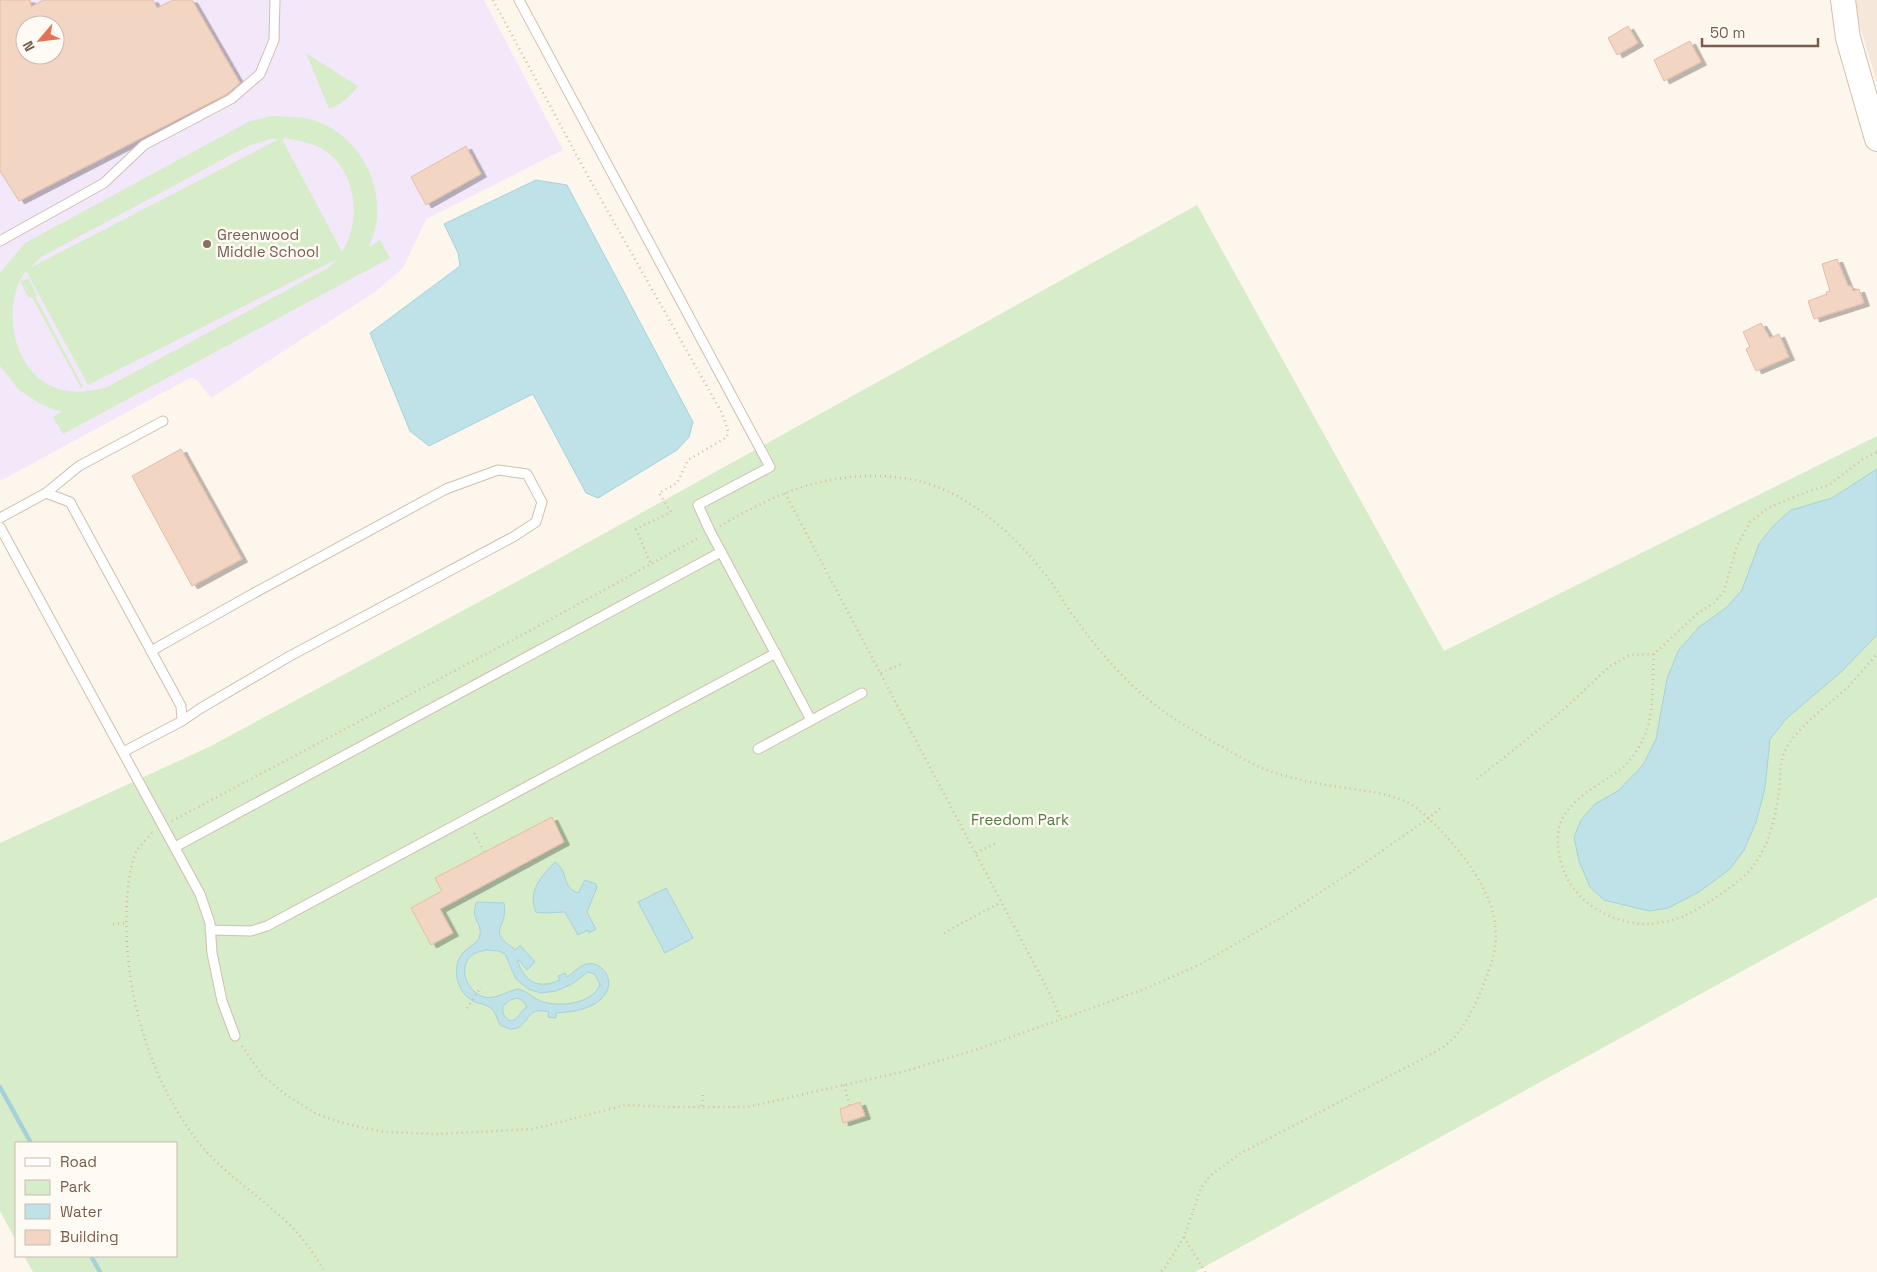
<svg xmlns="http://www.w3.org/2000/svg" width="1877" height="1272" font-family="'Space Grotesk',sans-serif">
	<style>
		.residential { fill: #f5e8da }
		.education { fill: #f3e8fa; fill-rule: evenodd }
		.green { fill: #d7ecc9; fill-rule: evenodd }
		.water { fill: #bfe2e8; stroke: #a5d2d9; fill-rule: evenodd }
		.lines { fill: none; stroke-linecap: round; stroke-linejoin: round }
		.stream { stroke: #a5d2d9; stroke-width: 4.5 }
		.building { fill: #f2d6c3; stroke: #e5bca4; fill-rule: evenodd; filter: url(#shadow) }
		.lane-casing { stroke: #d0beb0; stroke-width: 11 }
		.secondary-casing { stroke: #d3bfae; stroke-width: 26 }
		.path { stroke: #d8b9a5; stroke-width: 2.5; stroke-dasharray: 1 4; stroke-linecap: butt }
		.lane { stroke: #fff; stroke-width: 9 }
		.secondary { stroke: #fff; stroke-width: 24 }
		.education-dot { fill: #8d6e63; stroke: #fffaf3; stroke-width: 2 }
		.labels { text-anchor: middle; stroke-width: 5; stroke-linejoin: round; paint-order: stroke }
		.education-label { font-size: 15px; fill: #785e54; stroke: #fffaf3; text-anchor: start }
		.park-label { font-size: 15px; fill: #527942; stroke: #fffaf3 }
	</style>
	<defs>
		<filter id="shadow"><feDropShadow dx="5.5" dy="3" stdDeviation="0" flood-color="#0004"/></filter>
	</defs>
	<rect width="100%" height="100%" fill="#fdf6ec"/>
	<!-- residential -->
	<polygon class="residential" points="1854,0 1877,0 1877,83 1855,10"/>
	<!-- education -->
	<path class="education" d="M0 0H484L563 150 426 219 403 268 375 292 211 398 197 380 190 378 0 481ZM25 25H55V55H25Z"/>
	<!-- green -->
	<g class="green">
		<path d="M306 53 358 86C349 97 342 104 329 109Z"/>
		<path d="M271 116C284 117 300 116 313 120 352 132 380 173 377 214 377 226 373 236 369 247L380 240 390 258 63 434 53 417 63 411 55 410 39 403 19 390 0 366V273L25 243 248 122ZM285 138C295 140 309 142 319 147 356 167 363 218 342 252L282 139ZM271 139H279L30 268 41 257 231 155 251 145ZM337 259 328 268 105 388C90 391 75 394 59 389 12 375 0 305 26 271L88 385Z"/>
		<polygon points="1197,205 1444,651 1877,436 1877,897 1195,1272 33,1272 24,1256 176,1256 176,1143 16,1143 16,1241 0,1211 0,843 209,747 540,569"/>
		<polygon points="28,278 37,295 35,296 83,387 81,388 32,297 29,298 20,282"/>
	</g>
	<!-- water -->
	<g class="water">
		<polygon points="536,180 567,185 693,422 689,437 677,450 598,498 586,493 533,394 429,446 410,431 370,333 460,266 458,253 444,224"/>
		<polygon points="1877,469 1877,635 1842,671 1787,718 1770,739 1765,788 1756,822 1744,850 1730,869 1699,892 1668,908 1649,911 1604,900 1590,887 1579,861 1574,837 1581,820 1595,804 1618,791 1643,765 1656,739 1667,679 1678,651 1699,627 1727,607 1742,590 1759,544 1773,526 1791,510 1832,498"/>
		<path d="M555 862C569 871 561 887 578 893L585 880 596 884 597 887 587 912 596 929 589 933 588 930 578 935 565 912C557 912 542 914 536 912 527 891 541 877 555 862Z"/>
		<polygon points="666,888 693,938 665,953 638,902"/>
		<path d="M477 902 504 903C509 930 484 929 516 950L520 945 535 962 527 970 519 960H517C525 982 537 990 560 980L558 976 565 973 567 977C574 973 578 966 587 964 603 961 614 980 606 993 596 1009 573 1012 556 1013V1018L548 1017 549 1012C528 1007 532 1018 518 1028L510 1029 500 1025C497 1019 496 1012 491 1008 486 1004 479 1004 473 1001 458 993 452 972 460 957 465 947 478 945 480 935 482 922 469 917 477 902ZM487 950 499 951 505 954 516 979 528 989 541 993 556 991 572 984 588 972 595 974 600 985C591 1004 561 1007 543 1002 534 999 527 991 518 989 507 991 495 1000 484 997 467 992 457 967 472 955 476 952 481 951 487 950ZM518 998 523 1001 527 1007C520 1010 520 1019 511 1021 504 1018 502 1013 503 1006L510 1000Z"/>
	</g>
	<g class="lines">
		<!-- stream -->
		<g class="stream">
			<polyline points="0,1087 31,1143"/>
			<polyline points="91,1256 100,1272"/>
		</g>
	</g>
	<!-- building -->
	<g class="building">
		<path d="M0 0H30L31 7 43 0H153L157 8 173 0H192L240 83 227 94 19 201 0 171ZM25 25H55V55H25Z"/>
		<polygon points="1628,26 1638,43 1617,55 1608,38"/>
		<polygon points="1690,41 1701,62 1664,81 1654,60"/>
		<polygon points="466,146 481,174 426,205 411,177"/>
		<polygon points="1837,259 1848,286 1851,286 1853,291 1859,289 1864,303 1814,319 1808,301 1827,294 1826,292 1830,291 1822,264"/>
		<polygon points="1761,323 1770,338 1779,334 1789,357 1756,371 1746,349 1750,347 1743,332"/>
		<polygon points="181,449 242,559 192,586 132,476"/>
		<polygon points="552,817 564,842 440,909 453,933 431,945 411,908 442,891 435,878"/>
		<polygon points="860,1102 865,1116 843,1123 840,1109"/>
	</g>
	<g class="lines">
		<defs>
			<g id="lane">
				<polyline points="519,0 770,467 698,505 710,531 811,720"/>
				<polyline points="0,241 104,183 144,145 231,99 260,74 274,40 275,0"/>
				<polyline points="46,493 79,466 163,421"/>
				<polyline points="0,518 46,493 70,502 181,706 182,721 123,752"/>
				<polyline points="0,527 200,894 210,923 212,953 222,1001 235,1036"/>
				<polyline points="151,651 247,597 446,489 498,470 527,474 542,502 536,522 513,537 290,656 201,708 182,721"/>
				<polyline points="758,749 862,693"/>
				<polyline points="175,847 721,552"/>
				<polyline points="210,930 251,931 267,926 776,653"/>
			</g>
			<polyline id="secondary" points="1843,0 1848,38 1877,139"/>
		</defs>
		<!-- lane casing -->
		<use href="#lane" class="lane-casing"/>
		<!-- secondary casing -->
		<use href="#secondary" class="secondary-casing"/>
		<!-- path -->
		<g class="path">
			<polyline points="493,0 589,178 722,413 728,431 727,437 688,460 677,483 659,493 671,512 636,529 651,564"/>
			<polyline points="785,493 1051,996 1061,1020"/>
			<path d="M720 526C741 514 763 502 786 493 831 474 895 469 940 488 983 506 1020 541 1048 578 1056 588 1062 600 1070 611 1097 649 1127 686 1166 713 1183 725 1201 735 1219 745 1234 753 1249 763 1264 769 1290 779 1319 784 1346 788 1363 791 1380 792 1396 798 1417 804 1430 819 1445 835 1475 868 1507 913 1492 961 1484 985 1468 1028 1447 1044 1441 1049 1434 1052 1428 1056L1241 1153 1211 1175 1201 1188 1184 1237 1164 1269 1160 1272"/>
			<path d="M1654 654C1652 679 1655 717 1643 739 1638 750 1630 762 1621 769 1598 787 1560 802 1558 835 1556 861 1568 888 1589 904 1606 917 1628 924 1649 924 1659 923 1677 920 1686 915 1706 905 1742 882 1755 864 1759 858 1763 850 1766 844 1773 827 1776 810 1779 793 1781 774 1778 759 1790 742 1806 720 1830 704 1850 685 1859 675 1868 664 1877 654"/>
			<polyline points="881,673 903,663"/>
			<polyline points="1477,779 1561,712 1610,666 1630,655 1654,654 1698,613 1714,603 1724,591 1737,546 1750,522 1768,508 1806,492 1829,485 1863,459 1877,452"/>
			<polyline points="172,821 535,628 700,537"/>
			<path d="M152 833C148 838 141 844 137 850 130 864 128 886 127 901 122 985 147 1076 199 1143 224 1174 260 1196 289 1224 303 1238 315 1255 325 1272"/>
			<polyline points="474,833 484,851"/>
			<polyline points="976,853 996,843"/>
			<polyline points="113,924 126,923"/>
			<polyline points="944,933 1001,902"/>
			<polyline points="467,1008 481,987"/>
			<polyline points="242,1046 262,1075 286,1095 317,1114 339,1122 384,1132 439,1134 533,1129 626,1105 672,1107 747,1107 906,1071 978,1049 1142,990 1199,965 1284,916 1359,867 1429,818 1442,807"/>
			<polyline points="844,1085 850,1106"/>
			<polyline points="702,1106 703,1092"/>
			<polyline points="1184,1237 1205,1272"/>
		</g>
		<!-- lane -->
		<use href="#lane" class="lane"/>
		<!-- secondary -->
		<use href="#secondary" class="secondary"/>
	</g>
	<!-- markers -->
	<circle class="education-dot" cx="207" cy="244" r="5"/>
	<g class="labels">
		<!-- education labels -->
		<g class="education-label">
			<text x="217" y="240">Greenwood<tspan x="217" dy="17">Middle School</tspan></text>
		</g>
		<!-- park labels -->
		<g class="park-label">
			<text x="1020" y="825">Freedom Park</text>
		</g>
	</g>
	<!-- legend -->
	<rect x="15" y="1142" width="162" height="115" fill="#fffaf3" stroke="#c9bbb1"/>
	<rect x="25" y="1158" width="25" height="8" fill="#ffffff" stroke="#c9bbb1"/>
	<text x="60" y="1167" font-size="15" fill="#795d4d">Road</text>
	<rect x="25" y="1180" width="25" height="15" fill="#d7ecc9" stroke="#c9bbb1"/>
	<text x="60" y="1192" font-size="15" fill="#795d4d">Park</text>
	<rect x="25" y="1204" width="25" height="15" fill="#bfe2e8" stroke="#c9bbb1"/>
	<text x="60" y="1217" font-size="15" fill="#795d4d">Water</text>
	<rect x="25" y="1230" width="25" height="15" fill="#f2d6c3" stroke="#c9bbb1"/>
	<text x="60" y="1242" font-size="15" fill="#795d4d">Building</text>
	<!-- north arrow -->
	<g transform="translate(40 40) rotate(242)"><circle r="24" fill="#fffaf3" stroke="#c9bbb1"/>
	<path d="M0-4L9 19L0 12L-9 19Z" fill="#e57252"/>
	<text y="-8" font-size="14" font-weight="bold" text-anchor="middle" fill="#795d4d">N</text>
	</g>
	<!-- scale -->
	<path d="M1702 38v8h116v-8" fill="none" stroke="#795d4d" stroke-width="2.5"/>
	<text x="1710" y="38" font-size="15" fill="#795d4d" stroke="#fffaf3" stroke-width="4" paint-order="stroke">50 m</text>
</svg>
